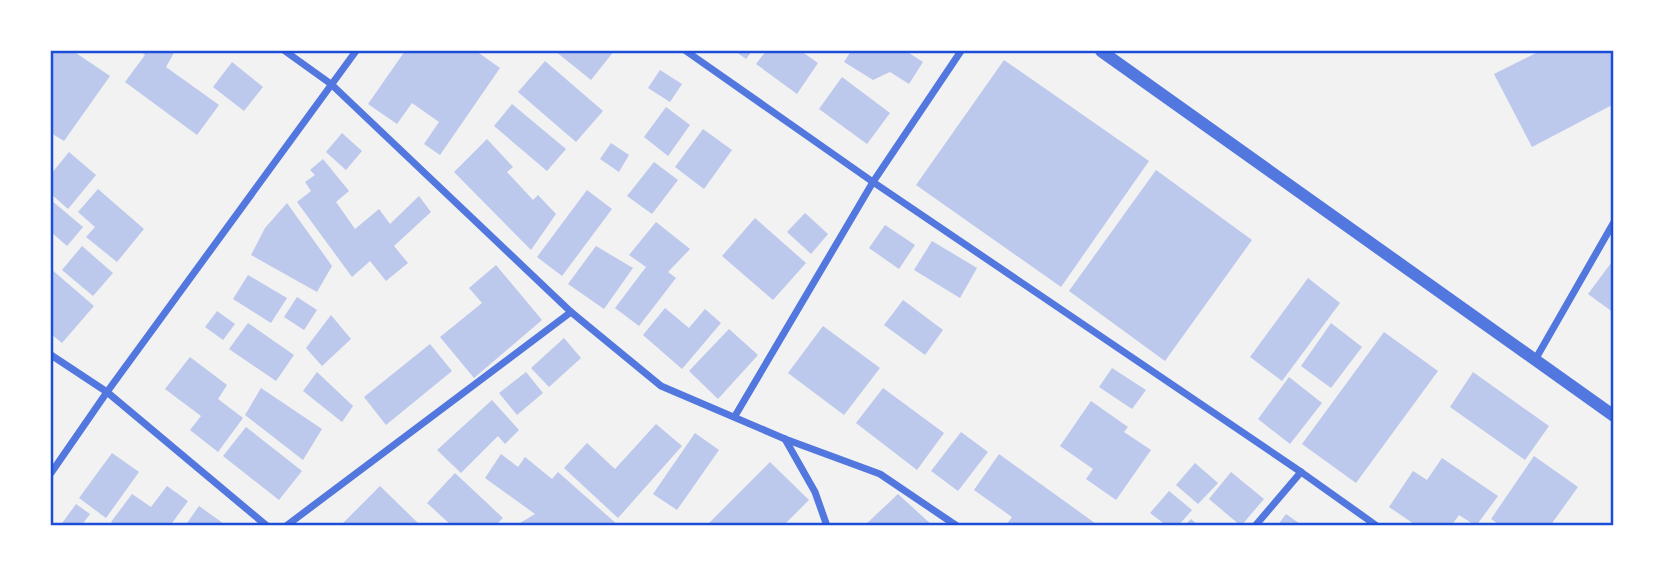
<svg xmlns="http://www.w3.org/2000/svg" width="1665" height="577" font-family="'Fira Sans Condensed',sans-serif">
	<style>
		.building { fill: #bdc9ec }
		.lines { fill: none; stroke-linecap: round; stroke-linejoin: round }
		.minor { stroke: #5277de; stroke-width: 7 }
		.tertiary { stroke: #5277de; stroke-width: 12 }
		.neatline { fill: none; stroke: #1d4ed8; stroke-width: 2.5 }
	</style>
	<rect width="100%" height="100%" fill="#f2f2f2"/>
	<!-- building -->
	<g class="building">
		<polygon points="51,51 73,51 110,76 64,141 51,133"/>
		<polygon points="145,51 175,51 166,67 219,105 197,135 125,82 145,55 143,54"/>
		<polygon points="405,51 476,51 500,68 440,155 424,144 439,122 412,103 397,124 368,104"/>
		<polygon points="555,51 614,51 591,80"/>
		<polygon points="735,51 752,51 746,59"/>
		<polygon points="766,51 801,51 818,63 797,94 756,64"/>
		<polygon points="851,51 906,51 923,62 909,84 890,72 873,80 844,62"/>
		<polygon points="1540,51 1614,51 1614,104 1532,147 1494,74"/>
		<polygon points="1004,60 1149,161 1061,287 916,185"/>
		<polygon points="545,61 603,111 576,142 518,92"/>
		<polygon points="232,62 263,87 244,111 213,87"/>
		<polygon points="660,70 682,84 670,102 648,88"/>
		<polygon points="842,77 890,113 867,144 819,109"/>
		<polygon points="512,104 566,149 547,171 494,126"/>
		<polygon points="666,107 690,125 668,156 644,137"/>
		<polygon points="703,129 732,150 704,189 675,167"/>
		<polygon points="342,133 362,151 346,170 326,152"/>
		<polygon points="487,139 513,167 507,172 533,200 538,195 556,214 531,250 454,172"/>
		<polygon points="611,143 629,155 619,172 600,159"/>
		<polygon points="69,152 96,175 68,209 51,194 51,174"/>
		<polygon points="323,159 349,191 336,202 355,229 379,209 390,224 419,196 431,212 394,246 408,263 386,281 370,261 352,277 297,202 311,191 305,182 315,175 310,170"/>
		<polygon points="654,162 678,180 652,214 627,196"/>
		<polygon points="1156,170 1252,240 1165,361 1069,291"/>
		<polygon points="98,189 144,229 117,262 86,237 95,227 78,212"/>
		<polygon points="587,190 612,209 562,276 537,257"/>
		<polygon points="51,200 83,227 67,246 51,232"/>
		<polygon points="287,203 332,266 317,292 251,255 265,228"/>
		<polygon points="805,213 828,234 811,254 787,232"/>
		<polygon points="755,218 806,263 773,300 722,256"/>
		<polygon points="656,222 690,249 668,272 676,278 639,326 615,308 646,267 629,255"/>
		<polygon points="885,225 915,245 899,269 869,248"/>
		<polygon points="932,241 977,268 960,298 914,270"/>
		<polygon points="82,246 113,273 93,296 62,270"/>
		<polygon points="596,246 633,268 604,309 568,284"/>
		<polygon points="1614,259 1614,313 1588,294"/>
		<polygon points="496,265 542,320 474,378 440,337 482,303 469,288"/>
		<polygon points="51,269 94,306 62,343 51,334"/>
		<polygon points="248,275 287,298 271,323 233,299"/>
		<polygon points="1308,278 1340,303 1282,381 1250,357"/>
		<polygon points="297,297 317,310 304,330 284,317"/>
		<polygon points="903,300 943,330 925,355 884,325"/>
		<polygon points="665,308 689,328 705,309 721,323 682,369 643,335"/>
		<polygon points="217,311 235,324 223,340 205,327"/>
		<polygon points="331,315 351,339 322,366 306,348"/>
		<polygon points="248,323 294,355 276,381 229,349"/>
		<polygon points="1331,323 1362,347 1331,388 1301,366"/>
		<polygon points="823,326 880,368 844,415 788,373"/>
		<polygon points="729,329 758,355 718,399 689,371"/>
		<polygon points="1384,332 1438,371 1356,483 1302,444"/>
		<polygon points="564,338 581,358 549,387 531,368"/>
		<polygon points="430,344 452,371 386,425 364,397"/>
		<polygon points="190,357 227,385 218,399 243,418 218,452 190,430 201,416 165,389"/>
		<polygon points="1112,368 1146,390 1132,409 1099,387"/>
		<polygon points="317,372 353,406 342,422 303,391"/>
		<polygon points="526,372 543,393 517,415 499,393"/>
		<polygon points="1473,372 1549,426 1525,460 1450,407"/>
		<polygon points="1289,377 1322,403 1290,444 1258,419"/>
		<polygon points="261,388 322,429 303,460 245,415"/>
		<polygon points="883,388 944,433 917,470 856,423"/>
		<polygon points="492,400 519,430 505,444 498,436 461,473 437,450"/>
		<polygon points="1091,401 1128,427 1124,432 1151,450 1116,500 1086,479 1093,469 1060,446"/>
		<polygon points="656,424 682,446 618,518 564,468 587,443 615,469"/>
		<polygon points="246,427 302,471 279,500 223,456"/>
		<polygon points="961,432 988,452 958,491 931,471"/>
		<polygon points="695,433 719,450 677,510 653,494"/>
		<polygon points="112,453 139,472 106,518 79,498"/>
		<polygon points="501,454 518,467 525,457 552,479 558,472 619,526 515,526 535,514 485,478"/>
		<polygon points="999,454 1099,526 1007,526 1006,525 1012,517 974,490"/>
		<polygon points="1534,456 1578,487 1550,526 1501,526 1491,519"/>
		<polygon points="1442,458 1498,496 1476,526 1459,515 1451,526 1417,526 1389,507 1413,471 1427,480"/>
		<polygon points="770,462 809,500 783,526 709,526 707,525"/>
		<polygon points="1195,463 1218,483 1198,504 1176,485"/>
		<polygon points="1231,472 1264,499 1241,526 1209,499"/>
		<polygon points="455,473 503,518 495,526 452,526 427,503"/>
		<polygon points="167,486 188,501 170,526 117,526 111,522 132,494 151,507"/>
		<polygon points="380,486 421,526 340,526"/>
		<polygon points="1169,491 1192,510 1178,526 1167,526 1150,513"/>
		<polygon points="898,494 933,526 864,526"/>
		<polygon points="76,504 90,514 81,526 60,526"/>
		<polygon points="199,506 227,526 185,526"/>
		<polygon points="1286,514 1303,526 1277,526"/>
		<polygon points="1191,519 1199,526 1184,526"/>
	</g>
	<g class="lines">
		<!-- minor -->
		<g class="minor">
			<polyline points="285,51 331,84 571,312 661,386 785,439 880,474 957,526"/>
			<polyline points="686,51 873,182 1301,472 1377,526"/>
			<polyline points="51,355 107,392 267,526"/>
			<polyline points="1535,360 1614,222"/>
			<polyline points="735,416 873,182 961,51"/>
			<polyline points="785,439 815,492 827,526"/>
			<polyline points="51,473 107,392 356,51"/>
			<polyline points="286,526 571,312"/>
			<polyline points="1255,526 1301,472"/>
		</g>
		<!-- tertiary -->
		<polyline class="tertiary" points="1101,51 1614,416"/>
	</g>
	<!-- border -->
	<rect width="1665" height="577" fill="none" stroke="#ffffff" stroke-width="105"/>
	<rect x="52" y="52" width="1560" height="472" class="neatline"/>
</svg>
